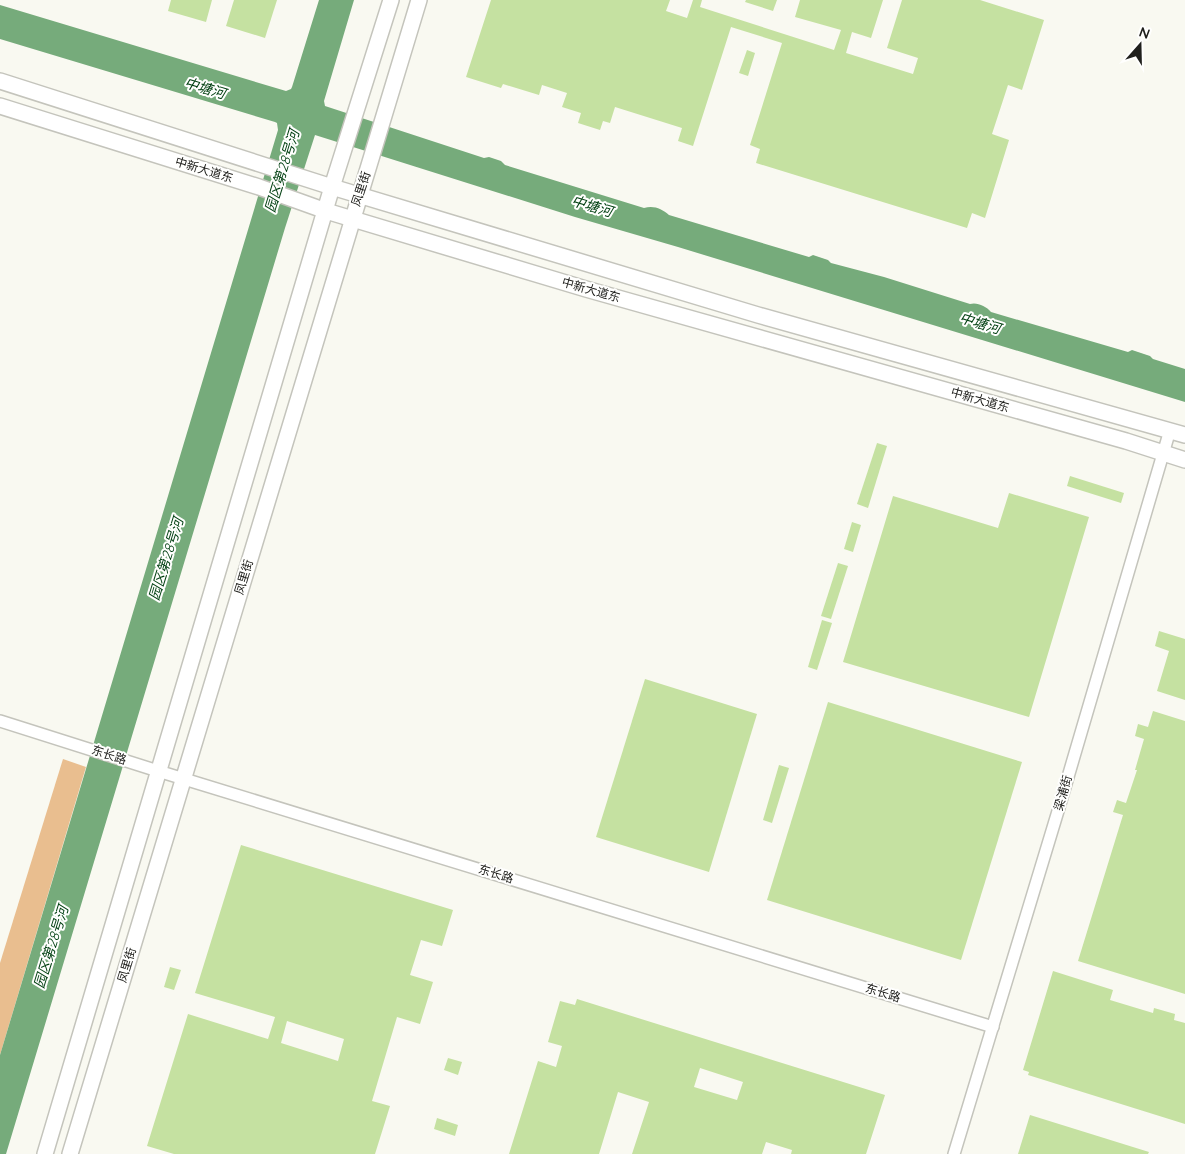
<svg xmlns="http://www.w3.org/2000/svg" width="1185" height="1154" font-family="Quicksand,'Noto Sans SC',sans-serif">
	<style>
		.green { fill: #e9be8f }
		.water { fill: #76ab7b }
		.building { fill: #c5e1a1; fill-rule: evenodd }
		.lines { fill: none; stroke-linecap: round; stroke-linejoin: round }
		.tertiary-casing { stroke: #c4c4bc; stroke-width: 14 }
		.primary-casing { stroke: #c4c4bc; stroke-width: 18 }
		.tertiary { stroke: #fff; stroke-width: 11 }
		.primary { stroke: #fff; stroke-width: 15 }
		.labels { text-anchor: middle; stroke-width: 4; stroke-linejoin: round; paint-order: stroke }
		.street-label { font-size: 12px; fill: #20201d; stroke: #fffffe }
		.water-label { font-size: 14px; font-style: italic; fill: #034113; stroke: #fffffe }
	</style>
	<rect width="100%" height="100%" fill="#f9f9f1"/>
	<!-- green -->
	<polygon class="green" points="63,759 86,767 0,1055 0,963"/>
	<!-- water -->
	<path class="water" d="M319 0H354L324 101 325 106 484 158 489 157 501 161 505 165 644 208C654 205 662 209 669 215L809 257 813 255 828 260 831 263 884 277 970 304C977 302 986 306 991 312L1128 352 1132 350 1150 356 1153 359 1185 369V402L678 247 575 217 315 135 285 228 6 1154H0V1055L278 130 277 123 275 122 0 39V5L286 91 291 89 292 87Z"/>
	<!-- building -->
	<g class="building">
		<polygon points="171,0 212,0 206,22 168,11"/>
		<polygon points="234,0 277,0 265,38 226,26"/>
		<polygon points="491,0 670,0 666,11 687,18 693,0 702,0 700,7 834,50 841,30 795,17 800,0 883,0 871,38 852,32 846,53 913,74 918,58 887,48 902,0 980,0 1044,20 1022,90 1008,85 992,134 1009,140 985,218 972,213 967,228 756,163 760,149 750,145 782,43 731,27 693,146 678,141 682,128 615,107 610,123 603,121 600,130 578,123 581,113 562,107 567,93 542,85 539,95 503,84 501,88 466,77"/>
		<polygon points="746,0 777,0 773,11 745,2"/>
		<polygon points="747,50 755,53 748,76 739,73"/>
		<polygon points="877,443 887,446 868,508 857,504"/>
		<polygon points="1070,476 1124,493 1121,503 1067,486"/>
		<polygon points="1009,493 1089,517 1029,717 843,662 893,496 998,528"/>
		<polygon points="852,522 861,525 853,552 844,549"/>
		<polygon points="838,563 848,566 831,619 821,616"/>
		<polygon points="822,620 832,623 817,670 808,667"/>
		<polygon points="1159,631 1185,639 1185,700 1157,691 1169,651 1155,646"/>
		<polygon points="645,679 757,714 709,872 596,837"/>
		<polygon points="828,702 1022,762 961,960 767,900"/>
		<polygon points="1153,711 1185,721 1185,994 1078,961 1123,815 1113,812 1117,800 1126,803 1137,770 1135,770 1144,739 1135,736 1138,724 1148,727"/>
		<polygon points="779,765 789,768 772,823 763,820"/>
		<path d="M241 845 453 910 442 946 421 940 410 975 433 982 420 1024 397 1017 372 1101 390 1106 375 1154H174L147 1146 188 1014 268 1039 275 1017 195 993ZM287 1021 344 1039 338 1061 281 1043Z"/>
		<polygon points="170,967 181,970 174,990 164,987"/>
		<polygon points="1053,971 1113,990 1110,1000 1153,1013 1154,1008 1175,1014 1174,1020 1185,1023 1185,1124 1028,1075 1029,1072 1023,1070"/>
		<path d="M577 999 885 1095 866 1154H791L792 1150 766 1142 762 1154H632L649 1102 618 1092 599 1154H509L538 1061 556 1067 562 1046 548 1042 560 1001 575 1005ZM700 1068 743 1082 737 1100 694 1087Z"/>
		<polygon points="448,1058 462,1062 458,1075 444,1070"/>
		<polygon points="1030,1115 1149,1152 1148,1154 1018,1154"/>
		<polygon points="437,1118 458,1125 455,1136 434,1129"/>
	</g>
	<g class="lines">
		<defs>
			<g id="tertiary">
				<polyline points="0,721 158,771 993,1027"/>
				<polyline points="954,1154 1058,811 1170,430"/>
			</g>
			<g id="primary">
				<polyline points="0,81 332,187 758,315 1185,435"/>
				<polyline points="0,106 259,187 326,211 586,289 1126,441 1185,460"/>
				<polyline points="45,1154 332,187 391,0"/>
				<polyline points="70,1154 419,0"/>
			</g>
		</defs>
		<!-- tertiary casing -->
		<use href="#tertiary" class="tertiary-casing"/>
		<!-- primary casing -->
		<use href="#primary" class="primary-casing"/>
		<!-- tertiary -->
		<use href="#tertiary" class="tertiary"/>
		<!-- primary -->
		<use href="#primary" class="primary"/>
	</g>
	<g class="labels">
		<!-- street labels -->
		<g class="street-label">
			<text transform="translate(204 170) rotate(17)" y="4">中新大道东</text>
			<text transform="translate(361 189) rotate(-72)" y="4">凤里街</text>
			<text transform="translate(591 290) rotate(16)" y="4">中新大道东</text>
			<text transform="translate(980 400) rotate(16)" y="4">中新大道东</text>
			<text transform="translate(244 577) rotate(-73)" y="4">凤里街</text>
			<text transform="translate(109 755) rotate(18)" y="4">东长路</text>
			<text transform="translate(1063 793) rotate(-74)" y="4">梁浦街</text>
			<text transform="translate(496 874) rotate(17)" y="4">东长路</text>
			<text transform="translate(127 965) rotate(-73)" y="4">凤里街</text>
			<text transform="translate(883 993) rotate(17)" y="4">东长路</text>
		</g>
		<!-- water labels -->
		<g class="water-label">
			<text transform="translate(205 88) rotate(17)" y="5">中塘河</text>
			<text transform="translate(282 171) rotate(-73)" y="5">园区第28号河</text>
			<text transform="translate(592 206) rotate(17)" y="5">中塘河</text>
			<text transform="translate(980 323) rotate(17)" y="5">中塘河</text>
			<text transform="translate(166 559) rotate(-73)" y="5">园区第28号河</text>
			<text transform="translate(51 947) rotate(-73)" y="5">园区第28号河</text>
		</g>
	</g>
	<!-- north arrow -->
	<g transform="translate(1140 45) rotate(20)" stroke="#fffffe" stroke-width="4" paint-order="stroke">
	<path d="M0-4L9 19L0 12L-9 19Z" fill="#20201d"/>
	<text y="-8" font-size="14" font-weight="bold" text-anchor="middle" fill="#20201d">N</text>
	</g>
</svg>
